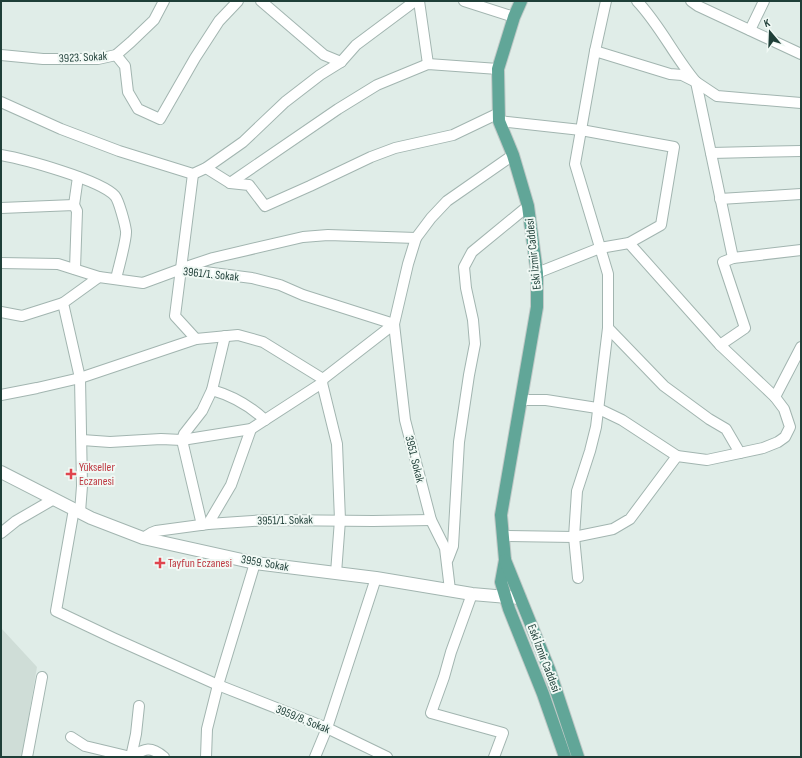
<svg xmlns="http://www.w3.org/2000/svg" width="802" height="758" font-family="'Sofia Sans Condensed',sans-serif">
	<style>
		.built { fill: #cfddd7 }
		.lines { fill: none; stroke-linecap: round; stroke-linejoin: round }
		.minor-casing { stroke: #a2b5b0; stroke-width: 12 }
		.tertiary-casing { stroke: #a2b5b0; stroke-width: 14 }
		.primary-casing { stroke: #c0c9c7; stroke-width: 14 }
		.minor { stroke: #fff; stroke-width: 10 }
		.tertiary { stroke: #fff; stroke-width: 12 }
		.primary { stroke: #61a698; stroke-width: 12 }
		.health-dot { fill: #e0444e; stroke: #f1f9f5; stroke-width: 1.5 }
		.labels { text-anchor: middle; stroke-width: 4; stroke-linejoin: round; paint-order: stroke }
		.street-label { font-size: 12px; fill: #1f3f38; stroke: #f1f9f5 }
		.health-label { font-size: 12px; fill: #be3a42; stroke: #f1f9f5; text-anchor: start }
	</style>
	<rect width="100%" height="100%" fill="#e0ede8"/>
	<!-- built -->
	<polygon class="built" points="1,628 37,667 22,757 1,757"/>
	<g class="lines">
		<defs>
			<g id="minor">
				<polyline points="261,1 324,55 341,62"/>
				<polyline points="419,1 428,64"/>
				<polyline points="464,1 514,17"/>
				<path d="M637 1C660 25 674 56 696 82L733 258 723 262 745 328 720 345"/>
				<polyline points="691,1 698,6 801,54"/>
				<polyline points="750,30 764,1"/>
				<polyline points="595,51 670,74 682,75 696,82 717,96 801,103"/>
				<polyline points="1,55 43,59 98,59 116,55 131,42 154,20 164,1"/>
				<polyline points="116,55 125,66 128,92 138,109 160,119 195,58 219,21 238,1"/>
				<polyline points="1,102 61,129 119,151 193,174 206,168 243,142 285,102 320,75 341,62 356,45 415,1"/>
				<polyline points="499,121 581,130 674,147 661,225 629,243 600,248 537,273"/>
				<polyline points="711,153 801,151"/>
				<path d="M1 155C24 159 101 180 115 196 119 201 125 224 126 231 127 239 118 269 116 279"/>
				<polyline points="206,168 230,183 249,185 265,206 310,186 371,157 395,148 453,135 499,113"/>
				<polyline points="193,174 175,316 196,339"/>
				<polyline points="230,183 338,109 377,85 428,64 498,69"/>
				<polyline points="720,199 801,194"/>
				<polyline points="74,205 78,177"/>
				<polyline points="1,208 74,205 77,211 75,269"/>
				<polyline points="733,258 801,250"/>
				<polyline points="1,263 58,264 99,277 143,283 181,269 252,278 280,285 303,295 394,324 405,420 431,520 445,548 450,590"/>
				<polyline points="183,268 213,258 303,237 328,235 416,238"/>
				<polyline points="1,312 22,316 63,303"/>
				<polyline points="608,328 664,386 709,419 726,429 740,453"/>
				<polyline points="322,383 337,444 340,520 336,573"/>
				<path d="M212 390C233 396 249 405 265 420"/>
				<polyline points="1,395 37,388 80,378 196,339 238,335 263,342 323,379"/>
				<polyline points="775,397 801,347"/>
				<polyline points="521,400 546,400 597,408 622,420 677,456"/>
				<polyline points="82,440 110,442 161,439 182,440 251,429 322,383 323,379 394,324 408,264 416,238 431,218 447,201 513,155"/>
				<polyline points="74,509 56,611 113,638 218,685 327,728 387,757"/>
				<polyline points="80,512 82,486 80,378 63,303 99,277"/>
				<polyline points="208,524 231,485 251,429"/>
				<polyline points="202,525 182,440 184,434 202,411 212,390 225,336"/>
				<polyline points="1,533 16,521 54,499"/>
				<polyline points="503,536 574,537 613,529 630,519 677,456 707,460 763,448 778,442 785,437 790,427 784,409 775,397 720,345 629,243"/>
				<polyline points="143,538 151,533 156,531 208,524 267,520 373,521 431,520"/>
				<polyline points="448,559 453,546 459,442 469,375 475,344 473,320 466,288 464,267 472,252 528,206"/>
				<polyline points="578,578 574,537 577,491 590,451 596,427 608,328 608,274 575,164 595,51 606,1"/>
				<polyline points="472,594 451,652 444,677 431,713 503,733 494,757"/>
				<path d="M71 737 85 746 131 757C145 748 151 746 164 757"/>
				<polyline points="27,757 42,677"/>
				<polyline points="131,757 136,734 139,706"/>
				<polyline points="206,757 207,729 218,685 255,563"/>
				<polyline points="315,757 327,728 376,578"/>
			</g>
			<polyline id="tertiary" points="1,472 91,518 143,538 255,563 376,578 472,594 520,598"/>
			<g id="primary">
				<polyline points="521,1 514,17 498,69 499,121 513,155 528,206 537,273 537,307 501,515 505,560 501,582 509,609 543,694 565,757"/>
				<polyline points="505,560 549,669 578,757"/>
			</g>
		</defs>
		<!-- minor casing -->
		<use href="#minor" class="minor-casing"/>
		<!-- tertiary casing -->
		<use href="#tertiary" class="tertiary-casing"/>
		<!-- primary casing -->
		<use href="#primary" class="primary-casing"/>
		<!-- minor -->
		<use href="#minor" class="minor"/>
		<!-- tertiary -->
		<use href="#tertiary" class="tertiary"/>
		<!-- primary -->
		<use href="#primary" class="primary"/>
	</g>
	<!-- markers -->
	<g class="health-dot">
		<path d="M69 468h4v4h4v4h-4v4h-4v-4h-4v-4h4z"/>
		<path d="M158 557h4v4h4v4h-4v4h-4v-4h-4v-4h4z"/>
	</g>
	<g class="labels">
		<!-- street labels -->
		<g class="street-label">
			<text transform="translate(83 57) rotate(-3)" y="4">3923. Sokak</text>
			<text transform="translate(533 254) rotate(-96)" y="4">Eski İzmir Caddesi</text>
			<text transform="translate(211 274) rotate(6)" y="4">3961/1. Sokak</text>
			<text transform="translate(415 459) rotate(76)" y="4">3951. Sokak</text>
			<text transform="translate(285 520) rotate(-1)" y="4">3951/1. Sokak</text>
			<text transform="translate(265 563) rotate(10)" y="4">3959. Sokak</text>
			<text transform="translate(544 658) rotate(69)" y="4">Eski İzmir Caddesi</text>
			<text transform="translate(303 719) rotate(22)" y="4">3959/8. Sokak</text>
		</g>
		<!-- health labels -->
		<g class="health-label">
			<text x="79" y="471">Yükseller<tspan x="79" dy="14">Eczanesi</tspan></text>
			<text x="168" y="567">Tayfun Eczanesi</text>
		</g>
	</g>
	<!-- border -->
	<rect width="802" height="758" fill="none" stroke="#1f3f38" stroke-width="4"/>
	<!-- north arrow -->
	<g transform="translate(770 32) rotate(341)" stroke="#f1f9f5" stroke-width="3" paint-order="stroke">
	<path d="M0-3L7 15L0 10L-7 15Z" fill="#1f3f38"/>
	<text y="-6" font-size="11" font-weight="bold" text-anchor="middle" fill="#1f3f38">K</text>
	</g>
</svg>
